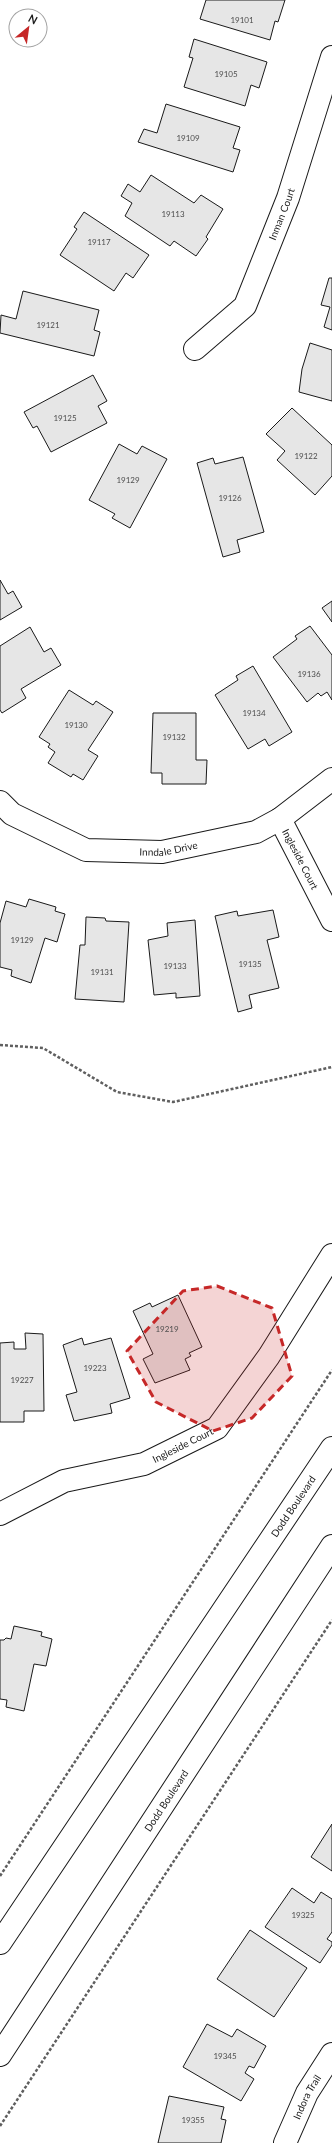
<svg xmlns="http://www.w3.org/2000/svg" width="332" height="2143" font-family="Lato,sans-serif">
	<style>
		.building { fill: #e6e6e6; stroke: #1a1a1a }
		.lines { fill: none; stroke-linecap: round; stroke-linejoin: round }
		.minor-casing { stroke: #1a1a1a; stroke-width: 24 }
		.secondary-casing { stroke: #1a1a1a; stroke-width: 24 }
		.path { stroke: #5f5f5f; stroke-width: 2.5; stroke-dasharray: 3 2; stroke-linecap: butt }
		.minor { stroke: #fff; stroke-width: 22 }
		.secondary { stroke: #fff; stroke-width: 22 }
		.marked { fill: #c62828; fill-opacity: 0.2; stroke: #c62828; stroke-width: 3; stroke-dasharray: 8 5; stroke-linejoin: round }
		.labels { text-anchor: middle; stroke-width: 3; stroke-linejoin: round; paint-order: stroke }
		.number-label { font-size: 8px; fill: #4d4d4d }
		.street-label { font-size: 10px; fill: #1a1a1a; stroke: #fff }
	</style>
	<rect width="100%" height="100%" fill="#fff"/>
	<!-- building -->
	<g class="building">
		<polygon points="206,0 285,0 278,22 275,21 270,40 200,19"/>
		<polygon points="194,39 267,62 259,88 251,85 245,106 184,87 193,58 189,57"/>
		<polygon points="166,104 240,127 233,148 240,150 233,172 138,142 144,129 157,133"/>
		<polygon points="151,175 194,203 201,195 223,209 206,237 208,239 196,256 174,241 170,246 125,216 132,203 121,196 128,184 140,192"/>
		<polygon points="84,212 149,255 133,278 126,273 114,291 60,255 77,229 74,227"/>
		<polygon points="329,278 332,278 332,330 324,327 330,307 321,305"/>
		<polygon points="23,291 99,310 94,330 100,332 94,356 0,333 1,315 16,319"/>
		<polygon points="310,343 332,350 332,401 299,392 302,369"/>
		<polygon points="93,375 107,401 98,406 107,423 51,452 37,426 33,428 24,412"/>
		<polygon points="292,408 332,445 332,476 315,495 277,460 285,451 266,434"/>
		<polygon points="119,444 137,454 142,446 167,459 130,528 112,518 115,514 89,500"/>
		<polygon points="243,457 264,532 237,540 240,552 223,557 197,463 213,458 215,464"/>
		<polygon points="0,580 8,594 13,591 22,607 0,620"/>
		<polygon points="332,601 332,622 322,608"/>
		<polygon points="310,626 332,655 332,700 327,692 321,696 318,693 307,702 273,657 297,639 295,636"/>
		<polygon points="30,627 44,652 51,648 61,665 21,689 26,698 2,713 0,710 0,646"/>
		<polygon points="253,666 292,732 269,746 265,739 248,749 215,695 238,680 236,676"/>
		<polygon points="69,690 93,705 96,701 113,712 88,750 98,756 83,780 73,774 71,777 48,763 55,752 48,747 50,744 39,737"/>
		<polygon points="153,713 196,713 196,760 207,760 206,784 162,784 162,773 151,773"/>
		<polygon points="29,899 56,907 55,911 65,914 57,942 45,938 31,983 11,976 12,970 0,967 0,923 6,901 26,907"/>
		<polygon points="273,910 279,937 267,940 279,988 249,995 252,1008 238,1012 215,916 237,911 238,916"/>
		<polygon points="86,917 105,918 106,921 129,922 124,1002 75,999 80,945 85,945"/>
		<polygon points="195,920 200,996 176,998 176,993 154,995 148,940 168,936 167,923"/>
		<polygon points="178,1295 202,1347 189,1353 191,1356 185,1359 190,1370 155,1383 143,1359 153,1354 133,1311 150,1303 152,1307"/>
		<polygon points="25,1333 43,1334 44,1411 24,1411 24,1422 0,1422 0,1343 14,1342 14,1349 26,1349"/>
		<polygon points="82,1338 84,1345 111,1338 130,1398 110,1404 112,1413 74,1421 66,1395 77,1392 63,1345"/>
		<polygon points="14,1626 42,1632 41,1636 52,1639 46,1666 34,1664 24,1711 6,1707 7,1700 0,1699 0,1640 4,1640 6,1638 11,1639"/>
		<polygon points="332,1824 332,1871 311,1857"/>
		<polygon points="292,1888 314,1903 321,1892 332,1899 332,1932 327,1939 332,1942 332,1945 320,1963 265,1927"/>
		<polygon points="250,1930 307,1968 274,2017 217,1979"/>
		<polygon points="207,2024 232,2037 237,2029 266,2046 254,2068 249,2066 245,2073 254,2079 241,2101 183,2067"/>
		<polygon points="169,2096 224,2107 221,2119 226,2120 221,2143 158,2143"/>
	</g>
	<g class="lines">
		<defs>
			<g id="minor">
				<path id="s1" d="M195 349 245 306 288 198 332 57"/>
				<path id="s2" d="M0 802 12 814 86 850 162 852 256 832 280 819 332 779"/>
				<path id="s3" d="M280 819 332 920"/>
				<path id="s4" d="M0 1514 64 1481 144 1464 217 1428 269 1356 332 1255"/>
				<path id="s5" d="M285 2143 307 2093 332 2054"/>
			</g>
			<g id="secondary">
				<path id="s6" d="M0 1943 332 1448"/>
				<path id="s7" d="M0 2055 332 1546"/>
			</g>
		</defs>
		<!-- minor casing -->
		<use href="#minor" class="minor-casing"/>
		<!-- secondary casing -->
		<use href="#secondary" class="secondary-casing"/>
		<!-- path -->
		<g class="path">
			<polyline points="0,1045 43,1048 117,1092 173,1102 332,1067"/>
			<polyline points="0,1876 332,1370"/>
			<polyline points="0,2126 332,1620"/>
		</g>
		<!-- minor -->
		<use href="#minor" class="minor"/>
		<!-- secondary -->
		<use href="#secondary" class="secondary"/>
	</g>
	<!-- marked area -->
	<path class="marked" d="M217 1286 272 1308 292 1376 252 1418 213 1431 156 1402 127 1351 183 1291Z"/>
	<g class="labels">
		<!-- number labels -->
		<g class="number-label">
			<text x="242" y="23">19101</text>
			<text x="226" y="77">19105</text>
			<text x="188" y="141">19109</text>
			<text x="173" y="217">19113</text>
			<text x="99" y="245">19117</text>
			<text x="48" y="328">19121</text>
			<text x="65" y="421">19125</text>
			<text x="306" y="459">19122</text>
			<text x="128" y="483">19129</text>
			<text x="230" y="501">19126</text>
			<text x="309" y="677">19136</text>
			<text x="254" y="716">19134</text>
			<text x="76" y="728">19130</text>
			<text x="174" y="740">19132</text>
			<text x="22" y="943">19129</text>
			<text x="250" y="967">19135</text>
			<text x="175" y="969">19133</text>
			<text x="102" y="975">19131</text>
			<text x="167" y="1332">19219</text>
			<text x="95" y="1371">19223</text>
			<text x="22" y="1383">19227</text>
			<text x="303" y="1918">19325</text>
			<text x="225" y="2059">19345</text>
			<text x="193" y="2123">19355</text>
		</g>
		<!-- street labels -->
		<g class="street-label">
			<text dy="4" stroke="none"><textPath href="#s1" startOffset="165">Inman Court</textPath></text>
			<text dy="4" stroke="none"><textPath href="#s2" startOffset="182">Inndale Drive</textPath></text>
			<text dy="4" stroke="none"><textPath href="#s3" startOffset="45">Ingleside Court</textPath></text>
			<text dy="4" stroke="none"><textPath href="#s4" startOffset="197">Ingleside Court</textPath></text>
			<text dy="4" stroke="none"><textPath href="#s6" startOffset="526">Dodd Boulevard</textPath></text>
			<text dy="4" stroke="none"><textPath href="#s7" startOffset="304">Dodd Boulevard</textPath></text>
			<text dy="4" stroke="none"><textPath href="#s5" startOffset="51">Indora Trail</textPath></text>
		</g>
	</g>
	<!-- north arrow -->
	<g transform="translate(28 28) rotate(29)"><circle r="19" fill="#ffffff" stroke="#a3a3a3"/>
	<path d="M0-3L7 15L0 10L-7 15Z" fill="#c62828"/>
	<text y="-6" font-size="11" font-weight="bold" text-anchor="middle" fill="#1a1a1a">N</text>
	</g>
</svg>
